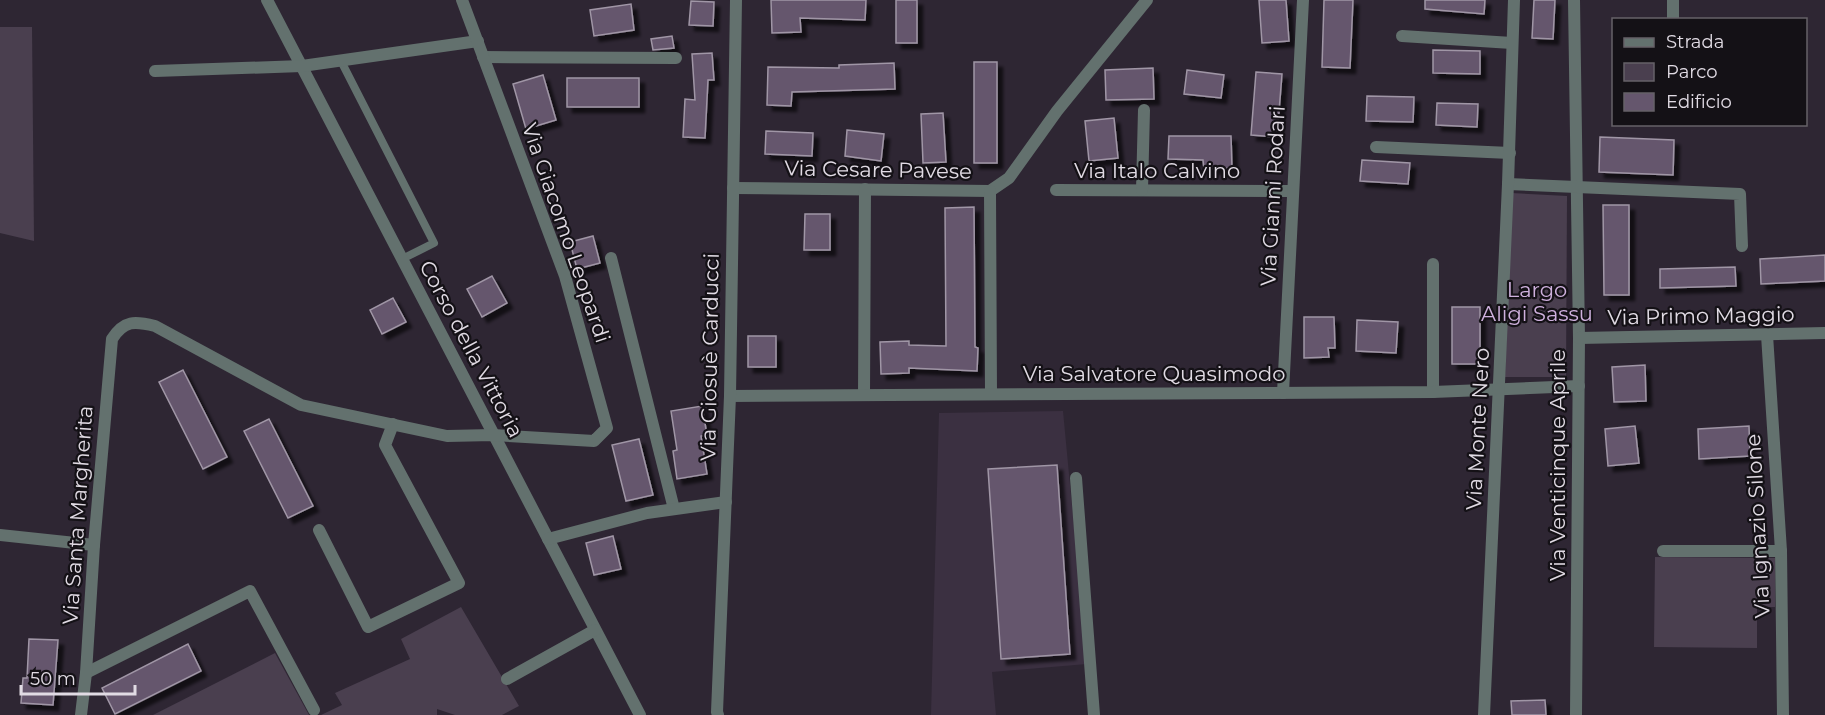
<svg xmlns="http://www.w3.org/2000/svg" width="1825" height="715" font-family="Montserrat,sans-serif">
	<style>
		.built { fill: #3b3041 }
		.green { fill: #4a3f4f }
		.building { fill: #65566d; stroke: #a096a6; stroke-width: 1.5; filter: url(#shadow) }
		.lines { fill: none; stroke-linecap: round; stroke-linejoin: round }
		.service { stroke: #63716e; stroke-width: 8 }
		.minor { stroke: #63716e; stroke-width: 12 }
		.labels { text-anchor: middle; stroke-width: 4.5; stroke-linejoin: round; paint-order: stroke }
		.street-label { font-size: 21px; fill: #e1dbe4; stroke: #141116 }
		.park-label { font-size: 21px; fill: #cfb1de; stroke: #141116 }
	</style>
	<defs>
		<filter id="shadow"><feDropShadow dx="5.5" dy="5.5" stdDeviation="1.5" flood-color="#0009"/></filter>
	</defs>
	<rect width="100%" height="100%" fill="#2e2633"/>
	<!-- built -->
	<polygon class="built" points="1063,411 1087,664 992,672 996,715 931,715 939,413"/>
	<!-- green -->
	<g class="green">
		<polygon points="0,27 32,27 34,241 0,233"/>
		<polygon points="1511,193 1567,196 1566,377 1505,377"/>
		<polygon points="1655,557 1775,558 1775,607 1757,607 1757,648 1654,647"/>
		<polygon points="461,607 519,706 502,715 455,715 437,709 437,715 321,715 342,705 335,693 410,659 401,639"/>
		<polygon points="275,653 309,715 153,715"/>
	</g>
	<!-- building -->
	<g class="building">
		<polygon points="771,0 866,0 865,20 800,18 801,32 772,33"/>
		<rect x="896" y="0" width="21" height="43"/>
		<polygon points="1259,0 1286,0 1289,41 1262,43"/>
		<polygon points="1324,0 1353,0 1350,68 1322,67"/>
		<polygon points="1425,0 1485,0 1484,14 1425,9"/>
		<polygon points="1534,0 1555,0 1553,39 1532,38"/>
		<polygon points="691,1 714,2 713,26 689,25"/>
		<polygon points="631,4 634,30 594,36 590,10"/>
		<polygon points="672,36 674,48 653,50 651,39"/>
		<polygon points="1433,50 1480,51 1480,74 1433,73"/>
		<polygon points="712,53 714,80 708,80 705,138 683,137 685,99 695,100 692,54"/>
		<rect x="974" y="62" width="23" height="101"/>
		<polygon points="894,63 895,89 792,92 791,106 767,105 768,67 839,68 839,65"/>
		<polygon points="1153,68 1154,99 1106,100 1105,70"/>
		<polygon points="1187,70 1224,75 1221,98 1184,94"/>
		<polygon points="1256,72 1282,74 1277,137 1251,135"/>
		<polygon points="543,75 556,120 526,129 513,84"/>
		<rect x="567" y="78" width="72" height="29"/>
		<polygon points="1367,96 1414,97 1413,122 1366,121"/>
		<polygon points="1437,103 1478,104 1477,127 1436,125"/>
		<polygon points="943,113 946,162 923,163 921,114"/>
		<polygon points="1114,118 1118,158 1089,161 1085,121"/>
		<polygon points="847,130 884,134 881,161 845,156"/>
		<polygon points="766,131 813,133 812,156 765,154"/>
		<polygon points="1169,136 1231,136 1232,168 1204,169 1203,160 1168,159"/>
		<polygon points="1600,137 1674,140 1673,175 1599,172"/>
		<polygon points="1362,160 1410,163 1408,184 1360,181"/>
		<polygon points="1603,205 1629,205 1629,295 1604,295"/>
		<polygon points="974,207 975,347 978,348 977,371 909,368 909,373 881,374 880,342 909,341 909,345 946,346 945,208"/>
		<polygon points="805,214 830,214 830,250 804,250"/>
		<polygon points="593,236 600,263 577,269 570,242"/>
		<polygon points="1825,255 1825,281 1761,284 1760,259"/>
		<polygon points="1735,267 1736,286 1660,288 1660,269"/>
		<polygon points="492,276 507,303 482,317 467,289"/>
		<polygon points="393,298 406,322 382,334 370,310"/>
		<rect x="1452" y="307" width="28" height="57"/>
		<polygon points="1304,317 1334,317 1335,348 1328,348 1329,357 1304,358"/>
		<polygon points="1357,320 1398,322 1396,353 1356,351"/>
		<rect x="748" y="336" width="28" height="31"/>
		<polygon points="1645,365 1646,401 1614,402 1612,367"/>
		<polygon points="183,370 227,457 203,469 159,382"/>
		<polygon points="702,406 707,435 701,436 707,474 677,479 673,451 677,450 671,411"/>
		<polygon points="269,419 313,506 288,518 244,431"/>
		<polygon points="1635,426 1639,463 1608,466 1605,429"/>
		<polygon points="1749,426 1750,456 1699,459 1698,429"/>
		<polygon points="639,439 653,495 626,501 612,445"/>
		<polygon points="1057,465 1070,654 1001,659 988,469"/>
		<polygon points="613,536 621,569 594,575 586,543"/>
		<polygon points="29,639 58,640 53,705 21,703 23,678 27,678"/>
		<polygon points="188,644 201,671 115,714 102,688"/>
		<polygon points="1545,700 1546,715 1512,715 1511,701"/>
	</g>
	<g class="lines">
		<!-- service -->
		<polyline class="service" points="341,61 434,243 402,259"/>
		<!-- minor -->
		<g class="minor">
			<polyline points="267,0 640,715"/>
			<polyline points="1574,0 1579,338 1576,715"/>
			<polyline points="1673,0 1673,20"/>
			<polyline points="1402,36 1512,43"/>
			<polyline points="483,57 676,58"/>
			<polyline points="155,71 302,66 478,41"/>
			<polyline points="1376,147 1510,153"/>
			<polyline points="1508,184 1740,194 1742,246"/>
			<polyline points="733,188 990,191 1009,178 1057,111 1147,0"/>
			<polyline points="1056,190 1293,191"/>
			<polyline points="1142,190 1144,110"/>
			<polyline points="990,191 991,394"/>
			<polyline points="611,258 674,509"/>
			<polyline points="1767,335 1781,551 1783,715"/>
			<polyline points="1579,338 1825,333"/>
			<polyline points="1433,392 1433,264"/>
			<polyline points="1283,393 1303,0"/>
			<polyline points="864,395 865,189"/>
			<polyline points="730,396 1433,392 1579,386"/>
			<polyline points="1076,478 1094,715"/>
			<polyline points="319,530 368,627 459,583 385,445 393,424"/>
			<polyline points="0,535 94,545"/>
			<polyline points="548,539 647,513 726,502"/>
			<polyline points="1663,551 1781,551"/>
			<polyline points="86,673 250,591 314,710"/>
			<polyline points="507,679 595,630"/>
			<path d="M81 715 86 673 94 545 112 339C124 320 135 321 155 326L301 405 447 436 493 435 594 441 607 428 565 276 462 0"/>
			<polyline points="718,715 717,712 730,396 736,0"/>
			<polyline points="1484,715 1508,184 1514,0"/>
		</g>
	</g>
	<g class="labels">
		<!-- street labels -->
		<g class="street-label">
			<text transform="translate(878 170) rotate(1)" y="7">Via Cesare Pavese</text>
			<text x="1157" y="178">Via Italo Calvino</text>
			<text transform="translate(1273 196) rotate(-87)" y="7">Via Gianni Rodari</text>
			<text transform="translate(566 233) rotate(71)" y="7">Via Giacomo Leopardi</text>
			<text transform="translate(1701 316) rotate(-1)" y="7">Via Primo Maggio</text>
			<text transform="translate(471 349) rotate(62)" y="7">Corso della Vittoria</text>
			<text transform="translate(710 357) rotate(-89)" y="7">Via Giosuè Carducci</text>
			<text x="1154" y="381">Via Salvatore Quasimodo</text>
			<text transform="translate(1478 429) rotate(-87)" y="7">Via Monte Nero</text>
			<text transform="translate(1558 465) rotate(-90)" y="7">Via Venticinque Aprile</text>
			<text transform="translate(78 515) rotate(-86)" y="7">Via Santa Margherita</text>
			<text transform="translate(1758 526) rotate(-93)" y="7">Via Ignazio Silone</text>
		</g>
		<!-- park labels -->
		<g class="park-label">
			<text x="1537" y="297">Largo<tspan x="1537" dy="24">Aligi Sassu</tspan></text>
		</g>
	</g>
	<!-- legend -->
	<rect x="1612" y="18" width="195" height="108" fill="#141116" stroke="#666268" stroke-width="1.5"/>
	<rect x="1624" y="38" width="30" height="9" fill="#63716e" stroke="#666268" stroke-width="1.5"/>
	<text x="1666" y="48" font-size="18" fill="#e1dbe4">Strada</text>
	<rect x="1624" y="63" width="30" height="18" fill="#4a3f4f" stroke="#666268" stroke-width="1.5"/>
	<text x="1666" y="78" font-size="18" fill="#e1dbe4">Parco</text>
	<rect x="1624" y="93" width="30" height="18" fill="#65566d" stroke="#666268" stroke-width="1.5"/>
	<text x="1666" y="108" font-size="18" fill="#e1dbe4">Edificio</text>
	<!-- scale -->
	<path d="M21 685v9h114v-9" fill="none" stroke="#e1dbe4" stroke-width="3"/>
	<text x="30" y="685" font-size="18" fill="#e1dbe4" stroke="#141116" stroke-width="4.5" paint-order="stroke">50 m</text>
</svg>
